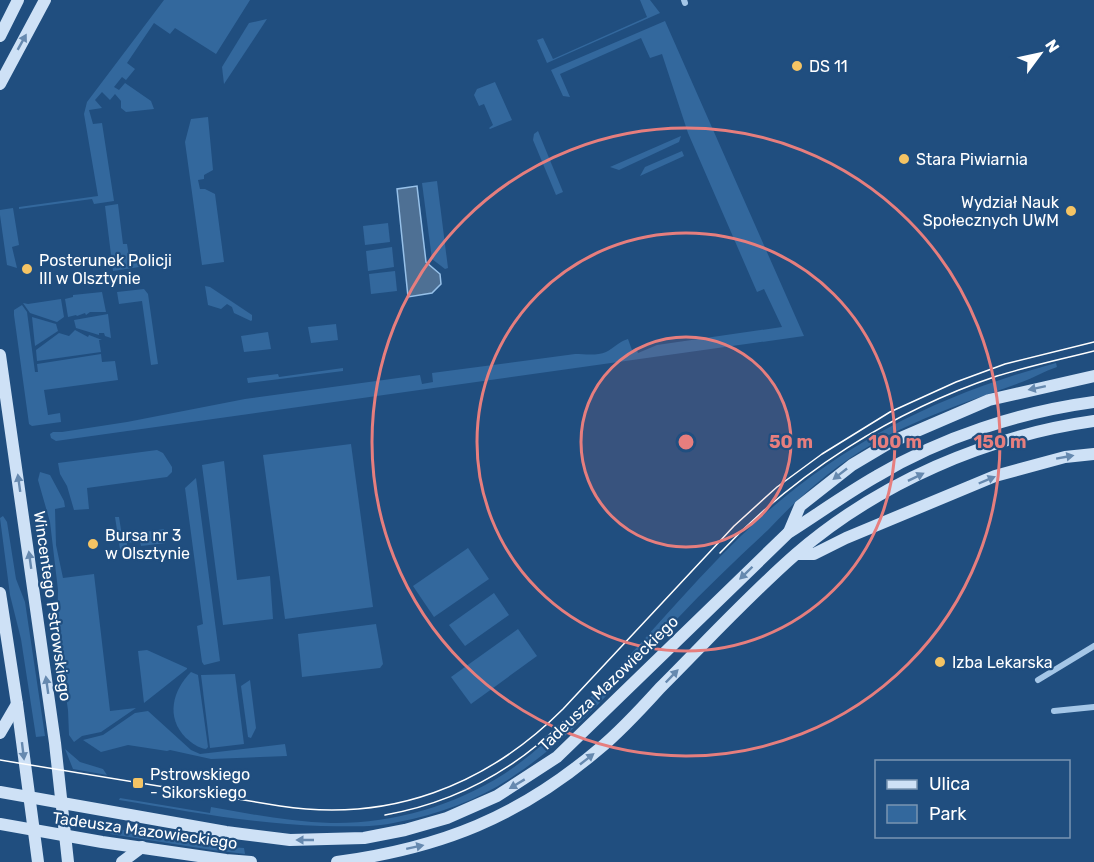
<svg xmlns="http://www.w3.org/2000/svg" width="1094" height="862" font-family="Rubik,sans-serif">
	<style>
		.green { fill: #33689d }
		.water { fill: #4e7094; stroke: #97c1e9; stroke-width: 1.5 }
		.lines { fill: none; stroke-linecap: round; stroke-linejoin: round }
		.street { stroke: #a4c6e7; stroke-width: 6 }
		.secondary { stroke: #cee1f6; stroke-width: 12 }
		.tram { stroke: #fff; stroke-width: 1.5 }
		.oneway { fill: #6689af }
		.ring { fill: none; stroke: #e67e7e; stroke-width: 3 }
		.poi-dot { fill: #f5c464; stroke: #204e7f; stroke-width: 2 }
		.labels { text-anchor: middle; stroke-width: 4.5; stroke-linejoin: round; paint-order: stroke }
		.poi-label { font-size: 16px; fill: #fff; stroke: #204e7f; text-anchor: start }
		.street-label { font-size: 16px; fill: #fff; stroke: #204e7f }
		.centre { fill: #e67e7e; stroke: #204e7f; stroke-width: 3 }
		.ring-label { font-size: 18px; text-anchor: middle; font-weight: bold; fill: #e67e7e; stroke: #204e7f; stroke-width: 4.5; stroke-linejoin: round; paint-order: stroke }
	</style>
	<rect width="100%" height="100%" fill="#204e7f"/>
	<!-- green -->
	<g class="green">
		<polygon points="164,0 250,0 216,54 175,28 170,34 154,23 127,63 135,69 126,80 122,77 114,87 119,90 125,83 151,101 154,109 126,112 121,108 121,101 115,94 110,100 102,92 95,100 102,108 89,110 93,124 102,123 114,201 94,204 92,199 19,209 19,207 98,196 84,114 87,102"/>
		<polygon points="640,0 650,0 660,13 547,63 537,40 543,38 553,59 647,17"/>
		<polygon points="267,19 224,84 222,67 249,23"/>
		<path d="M665 21 804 336 56 441 51 438 50 434 53 432H62L127 422 245 399 420 375 422 384 433 382 432 373 575 354C585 354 597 356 606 352 614 348 618 342 628 339L632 350 636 348 638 353 657 345 782 327 764 289 757 292 688 133 662 54 650 58 641 38 560 74 570 97 563 96 551 70Z"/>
		<polygon points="495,82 512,120 490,129 489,128 493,125 484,104 479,106 474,95 477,89"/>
		<polygon points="208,117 213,170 204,175 204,179 198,180 200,189 205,189 215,194 224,262 202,265 185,142 191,119"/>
		<polygon points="538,131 563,192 556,195 533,140 534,134"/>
		<polygon points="681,136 679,142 619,170 610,167"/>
		<polygon points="682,151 684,156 640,176 645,167"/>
		<polygon points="437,181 448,268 445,269 432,259 422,183"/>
		<polygon points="118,204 123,244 127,244 130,263 152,261 152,265 113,271 105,206"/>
		<polygon points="13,208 19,245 12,247 17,268 7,265 0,215 0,210"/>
		<polygon points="388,223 390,242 365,245 363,226"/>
		<polygon points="392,247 394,267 368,271 366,251"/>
		<polygon points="395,271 397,291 371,294 369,274"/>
		<polygon points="205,286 210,287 252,315 252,320 251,321 234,313 232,307 227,304 221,309 208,305"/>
		<polygon points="144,289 148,294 158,364 151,365 142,301 119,304 117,292"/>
		<polygon points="102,292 106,312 90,312 86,315 85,313 77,316 76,315 68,317 65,299 73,297 73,295"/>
		<polygon points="61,299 64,317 57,322 30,313 23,303 28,304"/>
		<polygon points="22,305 27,312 35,372 38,372 37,364 101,354 102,362 115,361 118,380 44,390 48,415 60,413 61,422 32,426 29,424 14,315 14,310"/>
		<polygon points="108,314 111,338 105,336 104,333 99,333 99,335 76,328 74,320"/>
		<polygon points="32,317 56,324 58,331 35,346"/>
		<polygon points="336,324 338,340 311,343 308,327"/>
		<polygon points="75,330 88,337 89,335 102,340 99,340 101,352 37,361 36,350 59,333 69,336"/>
		<polygon points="268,332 271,349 244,352 241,336"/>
		<path d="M1056 363 1057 367C1044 371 1034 378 1022 382 947 409 877 431 816 484 799 498 783 514 768 530 737 559 706 588 677 619 627 673 577 734 515 775 481 799 439 814 398 822 373 828 347 826 321 826 253 824 187 811 119 800L120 798 210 813 211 807C251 814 291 822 331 823 391 824 454 806 504 774 542 749 573 716 604 683 656 628 704 569 760 518 849 439 942 394 1056 363Z"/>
		<polygon points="343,368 343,371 248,383 247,378 278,374 279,377"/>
		<polygon points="351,444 373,607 285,619 263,455"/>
		<polygon points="157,450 163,453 172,467 172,472 167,477 87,488 89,509 74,510 67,486 60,474 58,463"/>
		<polygon points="224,461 237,580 270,576 273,619 223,625 202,465"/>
		<polygon points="40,472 50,475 64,501 65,507 55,509 56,545 63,578 94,574 110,711 136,708 101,732 82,736 74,742 69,735 68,710 57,635 58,590 50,522 38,480"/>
		<polygon points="196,478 220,661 204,665 202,662 197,626 203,624 185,488"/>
		<polygon points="3,516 7,522 16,579 25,602 45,736 36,737 21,639 10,595 0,518"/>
		<polygon points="115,517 119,517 122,536 164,529 166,543 141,546 140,541 127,543 127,548 120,549"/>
		<polygon points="468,548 489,579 434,617 413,586"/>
		<polygon points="494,593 509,615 465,646 449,625"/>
		<polygon points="376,624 383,664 380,668 302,677 298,634"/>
		<polygon points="518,629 537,656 471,704 451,677"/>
		<polygon points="147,650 187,668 187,669 144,703 138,651"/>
		<path d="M191 672 198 675 208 747 206 749C198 748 192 743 186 738 165 717 173 690 191 672Z"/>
		<polygon points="235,674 244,744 210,748 201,675"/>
		<polygon points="250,680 256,728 251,738 248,737 241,686"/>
		<polygon points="148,711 191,750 200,754 285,744 287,756 211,759 170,750 167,751 128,745 101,752 83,740 103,735 135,713"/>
		<polygon points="65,749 80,762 103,769 107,775 73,769"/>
		<polygon points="112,828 227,847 244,848 245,854 212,850 110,834"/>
	</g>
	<!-- water -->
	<polygon class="water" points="417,186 426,262 440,274 441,284 432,293 408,297 397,189"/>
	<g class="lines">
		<!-- street -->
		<g class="street">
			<polyline points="684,0 685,3"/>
			<polyline points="1038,680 1094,646"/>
			<polyline points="1054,711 1094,707"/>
		</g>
		<!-- secondary -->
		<g class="secondary">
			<polyline points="0,36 18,0"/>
			<polyline points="0,84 45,0"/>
			<polyline points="0,355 55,743 68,862"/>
			<polyline points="789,532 800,506 852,465 889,443 989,400 1094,376"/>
			<polyline points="797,554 814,554 846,538 995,476 1065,457 1094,454"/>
			<polyline points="0,593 17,704 38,862"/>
			<polyline points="0,733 17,704"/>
			<path d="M0 792 226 832 290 840 364 838 405 830 447 818 497 796 557 757 788 533C818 514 847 493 877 476 942 437 1020 412 1094 402"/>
			<polyline points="0,824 102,842 226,860 251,862"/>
			<polyline points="122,862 142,847"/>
			<path d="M337 862C441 848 519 817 599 749 621 731 641 709 660 688 705 643 748 596 796 554 878 483 987 436 1094 421"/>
		</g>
		<!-- tram -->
		<g class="tram">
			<path d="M720 553C795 473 893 411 997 376 1029 366 1062 359 1094 351"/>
			<path d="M0 760 280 806C389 823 486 786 563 709L734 526 777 487 822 454 890 412 956 382 1005 364 1094 342"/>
			<path d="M385 815C453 803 513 771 563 722"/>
		</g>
	</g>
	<!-- one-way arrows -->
	<defs><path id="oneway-solid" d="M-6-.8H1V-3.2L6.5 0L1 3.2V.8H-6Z" transform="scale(1.5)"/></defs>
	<g class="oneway">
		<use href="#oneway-solid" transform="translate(22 42) rotate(-61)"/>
		<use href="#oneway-solid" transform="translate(1037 388) rotate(168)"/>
		<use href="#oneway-solid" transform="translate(1065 457) rotate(-10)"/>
		<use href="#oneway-solid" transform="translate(840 474) rotate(142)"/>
		<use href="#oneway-solid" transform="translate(916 477) rotate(-26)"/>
		<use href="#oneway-solid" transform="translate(987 480) rotate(-23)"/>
		<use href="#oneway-solid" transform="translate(19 483) rotate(-98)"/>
		<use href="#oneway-solid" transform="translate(30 560) rotate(-98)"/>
		<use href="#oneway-solid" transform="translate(746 573) rotate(136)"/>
		<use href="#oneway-solid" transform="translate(672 676) rotate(-46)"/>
		<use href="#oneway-solid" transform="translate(47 685) rotate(-98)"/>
		<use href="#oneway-solid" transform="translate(23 751) rotate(83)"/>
		<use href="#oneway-solid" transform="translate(587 759) rotate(-38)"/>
		<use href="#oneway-solid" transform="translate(517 784) rotate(149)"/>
		<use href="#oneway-solid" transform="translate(305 840) rotate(180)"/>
		<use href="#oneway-solid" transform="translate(415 847) rotate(-12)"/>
	</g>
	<!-- distance rings -->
	<circle cx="686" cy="442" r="105" fill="#e67e7e" fill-opacity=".12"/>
	<g class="ring">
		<circle cx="686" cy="442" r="105"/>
		<circle cx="686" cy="442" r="209"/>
		<circle cx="686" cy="442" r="314"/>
	</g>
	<!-- markers -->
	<g class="poi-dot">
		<circle cx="797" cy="66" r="6"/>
		<circle cx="904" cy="159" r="6"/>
		<circle cx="1071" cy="211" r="6"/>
		<circle cx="27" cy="269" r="6"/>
		<circle cx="93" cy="544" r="6"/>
		<circle cx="940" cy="662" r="6"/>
		<rect x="132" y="777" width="12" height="12" rx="3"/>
	</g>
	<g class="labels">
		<!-- poi labels -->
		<g class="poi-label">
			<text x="809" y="72">DS 11</text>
			<text x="916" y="165">Stara Piwiarnia</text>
			<text x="1059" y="208" text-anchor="end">Wydział Nauk<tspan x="1059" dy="18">Społecznych UWM</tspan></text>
			<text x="39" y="266">Posterunek Policji<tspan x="39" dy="18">III w Olsztynie</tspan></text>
			<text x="105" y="541">Bursa nr 3<tspan x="105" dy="18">w Olsztynie</tspan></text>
			<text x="952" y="668">Izba Lekarska</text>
			<text x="150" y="780">Pstrowskiego<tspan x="150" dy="18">- Sikorskiego</tspan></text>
		</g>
		<!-- street labels -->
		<g class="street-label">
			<text transform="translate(53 606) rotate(82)" y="6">Wincentego Pstrowskiego</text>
			<text transform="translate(608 683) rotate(-44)" y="6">Tadeusza Mazowieckiego</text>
			<text transform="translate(145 830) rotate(8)" y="6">Tadeusza Mazowieckiego</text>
		</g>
	</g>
	<circle cx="686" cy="442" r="9" class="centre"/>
	<g class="ring-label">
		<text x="791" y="448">50 m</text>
		<text x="895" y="448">100 m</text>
		<text x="1000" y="448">150 m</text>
	</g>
	<!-- legend -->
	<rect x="875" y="760" width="195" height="78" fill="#204e7f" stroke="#7995b2" stroke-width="1.5"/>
	<rect x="887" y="780" width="30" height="9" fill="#cee1f6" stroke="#7995b2" stroke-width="1.5"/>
	<text x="929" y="790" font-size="18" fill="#ffffff">Ulica</text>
	<rect x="887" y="805" width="30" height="18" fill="#33689d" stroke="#7995b2" stroke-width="1.5"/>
	<text x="929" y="820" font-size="18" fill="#ffffff">Park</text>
	<!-- north arrow -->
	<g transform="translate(1040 54) rotate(57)" stroke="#204e7f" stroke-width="4.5" paint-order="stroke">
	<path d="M0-4.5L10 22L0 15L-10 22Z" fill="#ffffff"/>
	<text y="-9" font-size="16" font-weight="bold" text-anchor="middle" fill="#ffffff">N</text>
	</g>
</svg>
